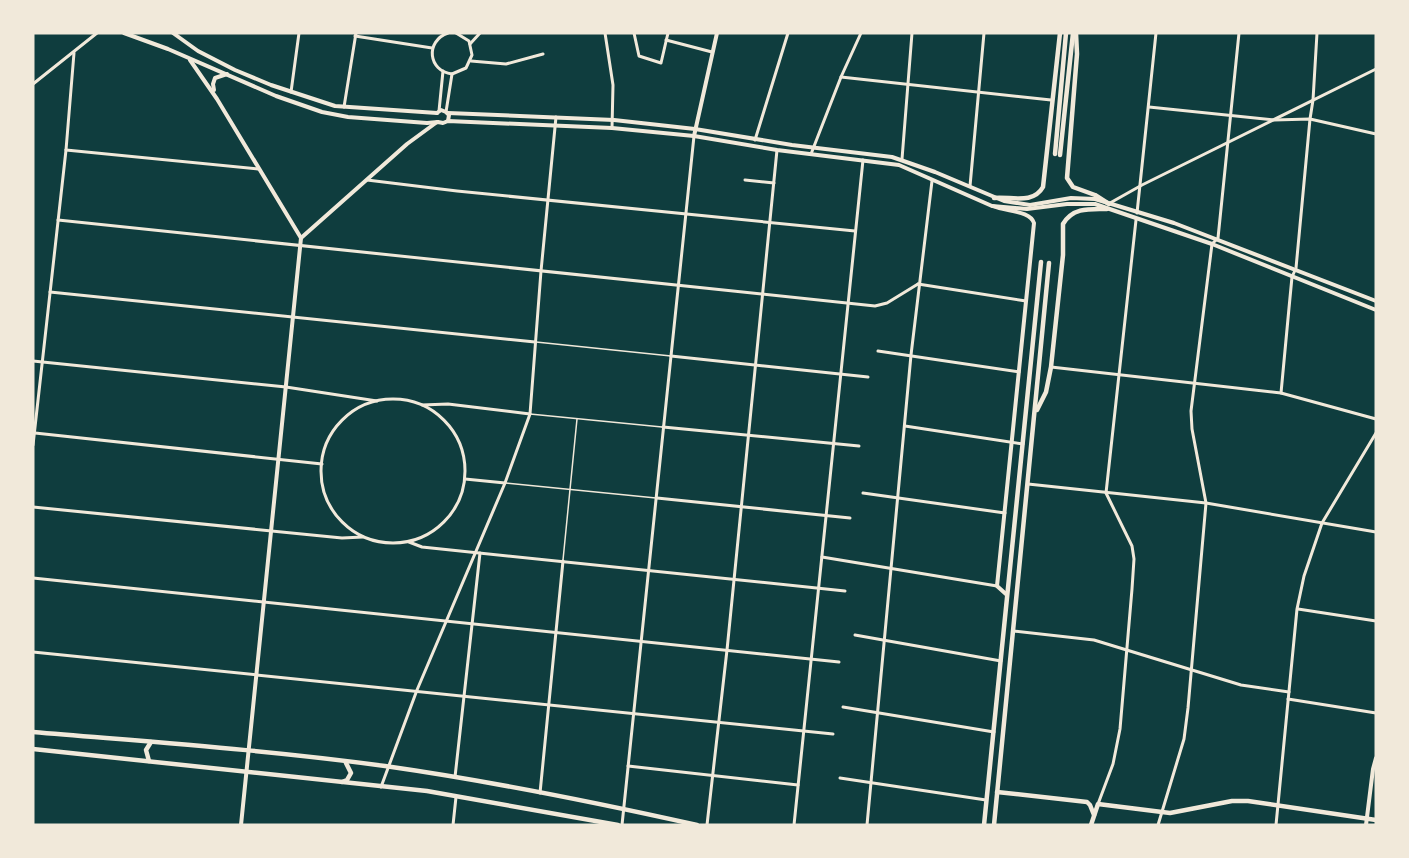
<svg xmlns="http://www.w3.org/2000/svg" width="1409" height="858" font-family="'Noto Sans',sans-serif">
	<style>
		.lines { fill: none; stroke-linecap: round; stroke-linejoin: round }
		.service { stroke: #f1e9da; stroke-width: 1.5 }
		.minor { stroke: #f1e9da; stroke-width: 3 }
		.tertiary { stroke: #f1e9da; stroke-width: 4 }
		.secondary { stroke: #f1e9da; stroke-width: 4 }
		.primary { stroke: #f1e9da; stroke-width: 4.5 }
		.trunk { stroke: #f1e9da; stroke-width: 4.5 }
	</style>
	<rect width="100%" height="100%" fill="#0f3d3e"/>
	<g class="lines">
		<!-- service -->
		<g class="service">
			<polyline points="536,342 671,356"/>
			<polyline points="530,414 662,427"/>
			<polyline points="506,483 656,498"/>
			<polyline points="563,560 577,419"/>
		</g>
		<!-- minor -->
		<g class="minor">
			<path d="M448 33C425 41 428 71 452 74L466 68 472 55 469 41 456 33"/>
			<polyline points="605,33 613,85 612,128"/>
			<polyline points="634,33 639,56 661,63 668,33"/>
			<polyline points="355,36 432,48"/>
			<polyline points="666,40 712,52"/>
			<polyline points="470,44 480,33"/>
			<polyline points="471,61 506,64 543,54"/>
			<polyline points="841,77 1051,100"/>
			<polyline points="33,84 97,33"/>
			<polyline points="291,92 299,33"/>
			<polyline points="344,107 356,33"/>
			<polyline points="1149,107 1274,120 1310,119 1376,134"/>
			<polyline points="439,111 443,71"/>
			<polyline points="446,112 452,74"/>
			<polyline points="755,140 788,33"/>
			<polyline points="66,150 258,169"/>
			<polyline points="811,154 841,77 861,33"/>
			<polyline points="902,159 912,33"/>
			<polyline points="367,180 457,191 855,231"/>
			<polyline points="745,180 774,183"/>
			<polyline points="970,186 984,33"/>
			<polyline points="1110,203 1142,185 1376,69"/>
			<polyline points="1137,213 1156,33"/>
			<polyline points="58,220 875,306 887,303 918,284"/>
			<polyline points="918,284 1026,301"/>
			<polyline points="50,292 535,342"/>
			<polyline points="878,351 1019,372"/>
			<polyline points="671,356 868,377"/>
			<polyline points="33,361 286,387 377,401"/>
			<polyline points="1051,367 1281,393 1376,419"/>
			<polyline points="1281,393 1289,308 1292,277 1296,268 1310,119 1313,100 1317,33"/>
			<circle cx="393" cy="471" r="72"/>
			<polyline points="422,405 448,404 530,414"/>
			<polyline points="905,426 1023,444"/>
			<polyline points="663,427 859,446"/>
			<polyline points="35,433 322,464"/>
			<polyline points="33,445 66,150 74,53"/>
			<polyline points="465,479 505,483"/>
			<polyline points="1028,484 1206,503 1376,532"/>
			<polyline points="863,493 1005,513"/>
			<polyline points="657,498 850,518"/>
			<polyline points="33,507 342,538 363,537"/>
			<polyline points="409,542 422,547 845,591"/>
			<polyline points="822,557 997,586"/>
			<polyline points="33,578 839,662"/>
			<polyline points="1298,609 1376,621"/>
			<polyline points="1013,631 1094,640 1241,685 1289,692"/>
			<polyline points="855,635 1001,661"/>
			<polyline points="33,652 833,734"/>
			<polyline points="1288,699 1376,713"/>
			<polyline points="843,707 994,732"/>
			<polyline points="628,766 798,785"/>
			<polyline points="455,777 480,553"/>
			<polyline points="840,778 986,800"/>
			<polyline points="381,787 417,690 505,483 530,414 541,271 556,117"/>
			<polyline points="540,793 563,561"/>
			<polyline points="1098,804 1113,764 1120,729 1132,589 1134,559 1132,546 1106,493 1136,220"/>
			<polyline points="453,825 456,797"/>
			<polyline points="622,825 694,136"/>
			<polyline points="707,825 727,650 777,150"/>
			<polyline points="794,825 863,160"/>
			<polyline points="867,825 911,355 932,181"/>
			<polyline points="1158,825 1184,739 1188,708 1206,503 1192,429 1191,411 1212,244 1218,238 1239,33"/>
			<polyline points="1276,825 1297,609 1304,576 1322,523 1376,433"/>
		</g>
		<!-- tertiary -->
		<g class="tertiary">
			<polyline points="190,60 217,99 301,238 241,825"/>
			<polyline points="214,90 213,84 215,78 227,74"/>
			<path d="M993 206C1006 212 1030 210 1034 223L997 586 1007 595"/>
			<polyline points="301,238 407,144 437,122"/>
			<polyline points="1366,825 1373,769 1376,758"/>
		</g>
		<!-- secondary -->
		<g class="secondary">
			<polyline points="124,33 168,49 276,96 322,112 348,117 427,123 438,122 443,123 448,121 612,128 694,136 777,150 899,165 992,206 1027,209 1067,204 1095,204 1212,244 1376,310"/>
			<polyline points="173,33 198,51 235,70 271,85 335,106 437,113"/>
			<polyline points="437,113 441,110 446,112 449,115 448,121"/>
			<polyline points="448,113 614,120 695,129 792,145 892,157 935,172 1004,201 1030,205 1071,198 1095,199 1174,223 1376,301"/>
			<polyline points="694,136 717,33"/>
		</g>
		<!-- primary -->
		<g class="primary">
			<path d="M33 732C150 742 269 750 385 766 490 781 594 802 697 825"/>
			<polyline points="33,749 427,791 618,825"/>
			<polyline points="149,761 146,750 151,742"/>
			<polyline points="342,782 347,780 351,773 346,763"/>
			<polyline points="997,792 1087,802 1090,805 1094,815"/>
			<polyline points="1091,825 1098,804 1170,813 1232,801 1248,801 1376,820"/>
		</g>
		<!-- trunk -->
		<g class="trunk">
			<polyline points="1076,33 1077,54 1067,178 1073,187 1095,195 1109,204"/>
			<polyline points="1055,154 1066,33"/>
			<polyline points="1060,155 1073,33"/>
			<path d="M994 198C1010 196 1033 205 1043 187L1060 33"/>
			<path d="M1037 410 1046 392 1051 367 1063 255V224C1073 207 1090 209 1107 209"/>
			<polyline points="984,825 1041,262"/>
			<polyline points="994,825 1049,263"/>
		</g>
	</g>
	<!-- border -->
	<rect width="1409" height="858" fill="none" stroke="#f1e9da" stroke-width="69"/>
</svg>
